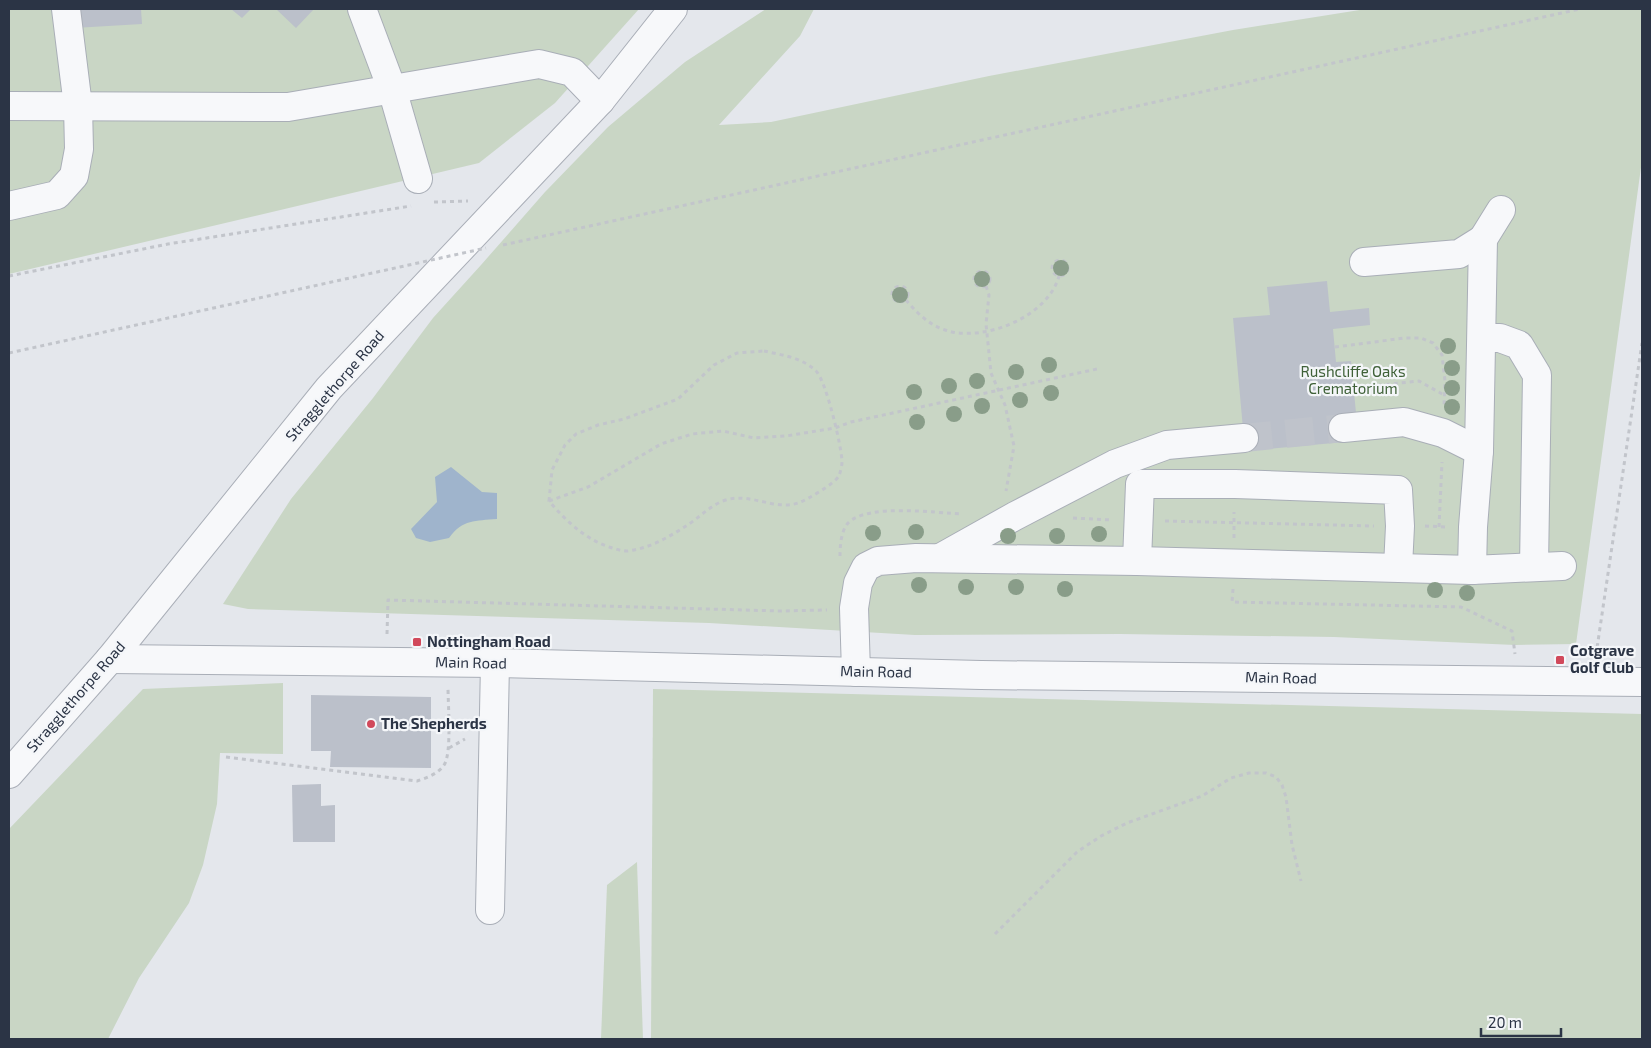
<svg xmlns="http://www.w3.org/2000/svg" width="1651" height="1048" font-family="'Exo 2',sans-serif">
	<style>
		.green { fill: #c9d6c5 }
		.water { fill: #9fb4cc }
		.building { fill: #bbc0ca }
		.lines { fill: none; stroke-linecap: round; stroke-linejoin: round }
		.minor-tunnel { stroke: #bfc3cb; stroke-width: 28; stroke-dasharray: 28 14; stroke-linecap: butt }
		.minor-casing { stroke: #a9aeb7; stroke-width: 30 }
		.path { stroke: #c2c5cb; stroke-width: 3; stroke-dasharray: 4 4; stroke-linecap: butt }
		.minor { stroke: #f7f8fa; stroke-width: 28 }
		.path-bridge { stroke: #c2c5cb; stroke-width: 3; stroke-dasharray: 4 4; stroke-linecap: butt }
		.tree { fill: #899d89 }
		.poi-dot { fill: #d1495b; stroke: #f4f6f9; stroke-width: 2 }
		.labels { text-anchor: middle; stroke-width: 4.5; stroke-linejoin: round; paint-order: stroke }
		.park-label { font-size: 15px; fill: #3f6138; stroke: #f4f6f9 }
		.street-label { font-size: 15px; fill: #2b3445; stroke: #f4f6f9 }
		.poi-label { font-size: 15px; font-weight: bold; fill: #2b3445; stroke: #f4f6f9; text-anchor: start }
	</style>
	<rect width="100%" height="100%" fill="#e4e7ec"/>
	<!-- green -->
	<g class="green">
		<polygon points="9,9 639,9 555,103 479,163 9,274"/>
		<polygon points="766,9 814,9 800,36 719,125 771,122 989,76 1233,30 1366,9 1642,9 1642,160 1576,644 1515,645 1334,637 1120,634 915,635 709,623 248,609 223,604 291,499 373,398 433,318 481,265 545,192 608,127 685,62"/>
		<polygon points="283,683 283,754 220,753 217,804 203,865 189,903 139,978 108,1039 9,1039 9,829 143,689"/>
		<polygon points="653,689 1642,714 1642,1039 651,1039"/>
		<polygon points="637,862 643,1039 601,1039 607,885"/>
	</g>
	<!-- water -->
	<path class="water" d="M451 467 482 492 497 493V519C475 521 463 519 449 538L430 542 416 538 411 529 437 502 435 477Z"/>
	<!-- building -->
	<g class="building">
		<polygon points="73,9 141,9 142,24 74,28"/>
		<polygon points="231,9 251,9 242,18"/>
		<polygon points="276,9 314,9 296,28"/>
		<polygon points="1327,281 1330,312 1369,308 1370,325 1333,329 1336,362 1351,361 1356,413 1342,415 1345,442 1245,451 1233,318 1270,315 1267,287"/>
		<polygon points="311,695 431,697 431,768 330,767 331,751 311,751"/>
		<polygon points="321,784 321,806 335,805 335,842 293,842 292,785"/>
	</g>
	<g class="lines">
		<!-- minor-tunnel -->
		<polyline class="minor-tunnel" points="1244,438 1343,428"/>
		<defs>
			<g id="minor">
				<polyline points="362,9 392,89 418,179"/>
				<polyline points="9,106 288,107 539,64 572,72 600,101"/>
				<polyline points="9,206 57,195 74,176 79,149 78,106 66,9"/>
				<polyline points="1364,262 1459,254 1483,239"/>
				<polyline points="1482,338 1500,338 1519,345 1537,375 1534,567"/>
				<polyline points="1343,428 1404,422 1443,433 1479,451"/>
				<polyline points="940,558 1015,516 1115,464 1167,445 1244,438"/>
				<polyline points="1137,561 1140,484 1235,484 1398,490 1400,526 1398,567"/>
				<polyline points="1472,570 1473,527 1479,451 1483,239 1501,210"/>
				<polyline points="110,659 495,663 981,675 1642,682"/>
				<polyline points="856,672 854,608 858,583 866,567 878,561 916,558 1137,561 1472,570 1562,566"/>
				<polyline points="9,774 110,659 329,388 600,101 673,9"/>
				<polyline points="490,910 495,663"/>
			</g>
		</defs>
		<!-- minor casing -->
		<use href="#minor" class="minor-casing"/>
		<!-- path -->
		<g class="path">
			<polyline points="434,202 468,201"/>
			<polyline points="503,245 1580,9"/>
			<circle cx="1060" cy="268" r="8"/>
			<circle cx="982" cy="279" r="8"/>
			<polyline points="9,276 168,244 411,206"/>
			<circle cx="900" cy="294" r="8"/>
			<polyline points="986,286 989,295 986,324 991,373 1005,405 1014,446 1006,491"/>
			<path d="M906 300C916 312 929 325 945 330 983 343 1048 317 1059 276"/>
			<polyline points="1335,347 1405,338 1421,338 1433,343 1442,355 1445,381 1444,406"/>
			<path d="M764 351C782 355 803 358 816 371 826 380 842 448 842 462 842 466 840 473 839 476 834 484 807 500 798 503 773 511 749 491 723 501 710 506 701 516 689 524 671 536 649 549 627 551 623 551 619 550 616 549 588 542 568 523 549 501L552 470 565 445 576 434 598 425 624 419 678 399 714 365 737 353Z"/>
			<polyline points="9,353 259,298"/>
			<polyline points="1354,388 1419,381 1444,395"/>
			<polyline points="549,501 588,487 661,444 692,434 723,431 754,438 786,436 835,428 851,422 1097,369"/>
			<polyline points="1073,518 1112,520"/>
			<polyline points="1165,521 1374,526"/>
			<polyline points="1425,526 1447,527"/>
			<polyline points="1439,527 1442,462"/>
			<polyline points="1234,538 1234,512"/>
			<path d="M840 556C840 546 841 531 848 523 868 503 935 513 962 514"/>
			<polyline points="1233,589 1232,602 1461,607 1512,631 1515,654"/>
			<polyline points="387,634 388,600 780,611 827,610"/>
			<polyline points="1596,655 1642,343"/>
			<polyline points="449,748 465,739"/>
			<path d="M226 757 417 781C426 778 438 774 444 765 452 754 448 704 448 688"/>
			<polyline points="995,934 1077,852 1101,836 1127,823 1202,796 1231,778 1249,773 1266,773 1276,777 1282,785 1286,797 1292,845 1301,881"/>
		</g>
		<!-- minor -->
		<use href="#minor" class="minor"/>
		<!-- path-bridge -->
		<polyline class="path-bridge" points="259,298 486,248"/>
	</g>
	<!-- trees -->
	<g class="tree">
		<circle cx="1061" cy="268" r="8"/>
		<circle cx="982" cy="279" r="8"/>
		<circle cx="900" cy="295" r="8"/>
		<circle cx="1448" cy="346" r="8"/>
		<circle cx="1049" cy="365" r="8"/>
		<circle cx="1452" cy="368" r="8"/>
		<circle cx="1016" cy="372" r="8"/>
		<circle cx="977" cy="381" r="8"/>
		<circle cx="949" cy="386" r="8"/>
		<circle cx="1452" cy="388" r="8"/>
		<circle cx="914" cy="392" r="8"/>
		<circle cx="1051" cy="393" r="8"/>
		<circle cx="1020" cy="400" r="8"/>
		<circle cx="982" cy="406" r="8"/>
		<circle cx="1452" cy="407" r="8"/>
		<circle cx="954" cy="414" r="8"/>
		<circle cx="917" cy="422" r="8"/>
		<circle cx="916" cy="532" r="8"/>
		<circle cx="873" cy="533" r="8"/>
		<circle cx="1099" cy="534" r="8"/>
		<circle cx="1008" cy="536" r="8"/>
		<circle cx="1057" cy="536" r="8"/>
		<circle cx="919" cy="585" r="8"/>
		<circle cx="966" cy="587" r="8"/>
		<circle cx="1016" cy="587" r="8"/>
		<circle cx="1065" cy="589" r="8"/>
		<circle cx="1435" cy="590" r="8"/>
		<circle cx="1467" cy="593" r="8"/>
	</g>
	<!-- markers -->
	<g class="poi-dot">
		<rect x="412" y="637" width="10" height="10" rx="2.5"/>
		<rect x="1555" y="655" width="10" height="10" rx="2.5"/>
		<circle cx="371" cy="724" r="5"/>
	</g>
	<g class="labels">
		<!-- park labels -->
		<g class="park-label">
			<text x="1353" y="377">Rushcliffe Oaks<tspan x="1353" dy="17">Crematorium</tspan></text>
		</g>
		<!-- street labels -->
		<g class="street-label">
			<text transform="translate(335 386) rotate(-49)" y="5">Stragglethorpe Road</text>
			<text transform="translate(471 663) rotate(1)" y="5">Main Road</text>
			<text transform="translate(876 672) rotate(1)" y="5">Main Road</text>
			<text transform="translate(1281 678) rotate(1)" y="5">Main Road</text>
			<text transform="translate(76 697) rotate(-49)" y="5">Stragglethorpe Road</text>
		</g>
		<!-- poi labels -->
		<g class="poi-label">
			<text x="427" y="647">Nottingham Road</text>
			<text x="1570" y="656">Cotgrave<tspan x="1570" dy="17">Golf Club</tspan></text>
			<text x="381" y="729">The Shepherds</text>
		</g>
	</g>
	<!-- border -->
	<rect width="1651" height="1048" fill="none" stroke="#2b3445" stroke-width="20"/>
	<!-- scale -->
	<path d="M1481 1028v8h80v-8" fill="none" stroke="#2b3445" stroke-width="2.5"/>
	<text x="1488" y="1028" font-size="15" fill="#2b3445" stroke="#f4f6f9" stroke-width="4" paint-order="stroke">20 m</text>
</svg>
